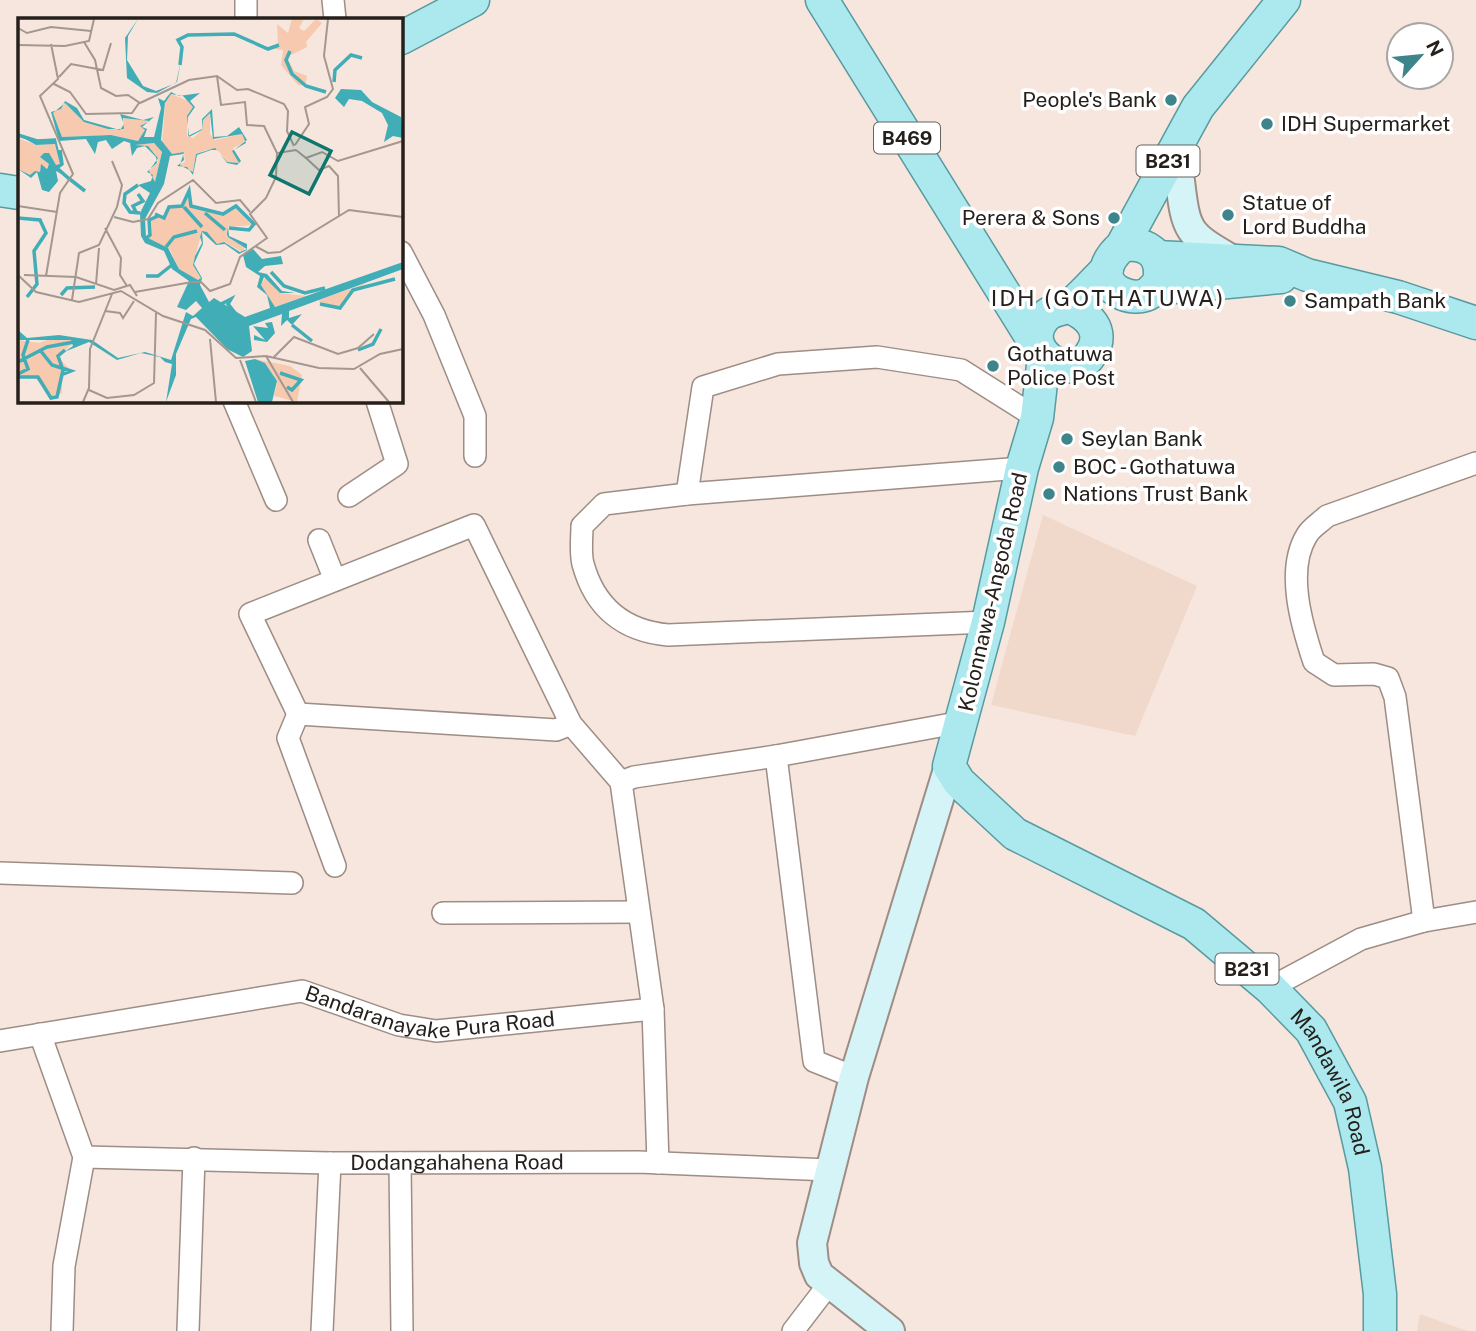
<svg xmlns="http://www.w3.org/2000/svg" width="1476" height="1331" font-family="'Public Sans',sans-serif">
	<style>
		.built { fill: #f0d8ca }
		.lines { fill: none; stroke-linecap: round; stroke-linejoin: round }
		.street-casing { stroke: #9d8d84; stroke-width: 24 }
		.secondary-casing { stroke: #9d8d84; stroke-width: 32 }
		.primary-casing { stroke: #589a9f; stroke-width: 35 }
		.street { stroke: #fff; stroke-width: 21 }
		.secondary { stroke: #d5f4f7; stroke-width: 28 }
		.primary { stroke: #abe9ef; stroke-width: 32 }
		.poi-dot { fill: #3d858b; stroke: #fff; stroke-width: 2.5 }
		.labels { text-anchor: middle; stroke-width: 7; stroke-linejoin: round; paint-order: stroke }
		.shield { fill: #fff; stroke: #676360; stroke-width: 2 }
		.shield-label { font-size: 19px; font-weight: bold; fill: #26201c }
		.poi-label { font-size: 21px; fill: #26201c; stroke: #fff; text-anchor: start }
		.street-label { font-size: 21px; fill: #26201c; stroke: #fff }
		.neighbourhood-label { font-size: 23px; letter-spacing: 2px; fill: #26201c; stroke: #fff }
		.inset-river { fill: none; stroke: #41adb7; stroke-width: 3.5 }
		.inset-road { fill: none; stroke: #a39790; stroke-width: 2 }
		.view { fill: #0f766e; fill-opacity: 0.15; stroke: #0f766e; stroke-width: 3.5 }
		.inset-edge { fill: none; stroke: #26201c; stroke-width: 3.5 }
	</style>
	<rect width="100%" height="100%" fill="#f7e6dd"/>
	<!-- built -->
	<g class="built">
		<polygon points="1043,515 1197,586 1135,736 991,705"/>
		<polygon points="1420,1314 1467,1331 1417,1331"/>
	</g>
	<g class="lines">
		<defs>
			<g id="street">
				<polyline points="333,0 335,19"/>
				<polyline points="246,19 246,0"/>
				<polyline points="401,252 434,315 475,416 475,456"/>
				<polyline points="234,401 276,500"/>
				<polyline points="687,494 703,387 778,364 877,357 961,370 1037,418"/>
				<polyline points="349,496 397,464 377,401"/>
				<polyline points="319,540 335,580"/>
				<path d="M988 622 668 635C624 631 595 608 583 564 580 553 582 538 582 526L604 504 687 494 1022 468"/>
				<polyline points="298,714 288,738 335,866"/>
				<polyline points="571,724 556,730 298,714 250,614 474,525 571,724 621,782 653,1009 658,1163"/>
				<polyline points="776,756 814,1061 854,1077"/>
				<polyline points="621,782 634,777 776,756 962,722"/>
				<polyline points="0,873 292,883"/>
				<polyline points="443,913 639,912"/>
				<path d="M1424 921 1395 697 1388 678 1374 674 1334 675 1314 662C1302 626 1285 570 1307 535 1311 528 1321 522 1327 516L1476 463"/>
				<polyline points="1270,988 1361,939 1424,921 1476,912"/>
				<polyline points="40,1034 84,1157 64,1266 62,1331"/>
				<path id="s1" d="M0 1041 302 991 399 1025 436 1031 653 1009"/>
				<path id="s2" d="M84 1157 330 1163 638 1162 830 1170"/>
				<polyline points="400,1163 402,1331"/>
				<polyline points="188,1331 194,1158"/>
				<polyline points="322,1331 330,1163"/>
				<polyline points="793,1331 829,1284"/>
			</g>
			<g id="secondary">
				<path d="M1180 181C1186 232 1188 234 1231 259"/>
				<polyline points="890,1331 819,1275 814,1263 812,1243 854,1077 949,766"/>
			</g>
			<g id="primary">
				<polyline points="822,0 1040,351"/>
				<polyline points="401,38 473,0"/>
				<polyline points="0,190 19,193"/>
				<path d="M1122 246C1141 242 1159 249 1160 271 1162 320 1071 291 1122 246L1198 107 1284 0"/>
				<polyline points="1157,257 1279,263 1307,275 1398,297 1476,323"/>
				<polyline points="1153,289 1281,277"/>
				<path d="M1069 307C1088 314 1105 331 1092 352 1072 388 1017 349 1044 318 1052 308 1064 311 1072 304 1084 294 1095 281 1107 269"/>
				<path id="s3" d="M1044 356 1037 418 1022 468 988 622 949 766 959 782 1015 834 1194 924 1270 988 1311 1030 1350 1102 1365 1168 1380 1294V1331"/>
			</g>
		</defs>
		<!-- street casing -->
		<use href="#street" class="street-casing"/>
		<!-- secondary casing -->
		<use href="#secondary" class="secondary-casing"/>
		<!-- primary casing -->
		<use href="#primary" class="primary-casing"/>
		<!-- street -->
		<use href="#street" class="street"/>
		<!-- secondary -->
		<use href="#secondary" class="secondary"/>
		<!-- primary -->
		<use href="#primary" class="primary"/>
	</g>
	<!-- markers -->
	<g class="poi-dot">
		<circle cx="1171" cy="100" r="7"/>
		<circle cx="1267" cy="124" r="7"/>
		<circle cx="1228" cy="215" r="7"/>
		<circle cx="1114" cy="218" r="7"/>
		<circle cx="1290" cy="301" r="7"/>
		<circle cx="993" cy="366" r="7"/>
		<circle cx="1067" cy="439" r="7"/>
		<circle cx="1059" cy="467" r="7"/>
		<circle cx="1049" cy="494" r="7"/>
	</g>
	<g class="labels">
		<!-- shield labels -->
		<g class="shield">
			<rect x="874" y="122.5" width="66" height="31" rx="5"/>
			<rect x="1136.5" y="145.5" width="63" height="31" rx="5"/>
			<rect x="1215.5" y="953.5" width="63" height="31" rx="5"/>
		</g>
		<g class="shield-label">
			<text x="907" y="145">B469</text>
			<text x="1168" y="168">B231</text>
			<text x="1247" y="976">B231</text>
		</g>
		<!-- poi labels -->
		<g class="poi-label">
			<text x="1157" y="107" text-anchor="end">People's Bank</text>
			<text x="1281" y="131">IDH Supermarket</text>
			<text x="1242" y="210">Statue of<tspan x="1242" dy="24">Lord Buddha</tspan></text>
			<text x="1100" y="225" text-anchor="end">Perera &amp; Sons</text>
			<text x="1304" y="308">Sampath Bank</text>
			<text x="1007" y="361">Gothatuwa<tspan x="1007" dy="24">Police Post</tspan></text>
			<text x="1081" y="446">Seylan Bank</text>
			<text x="1073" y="474">BOC - Gothatuwa</text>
			<text x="1063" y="501">Nations Trust Bank</text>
		</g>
		<!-- street labels -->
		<g class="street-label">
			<text transform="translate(993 592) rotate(-77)" y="7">Kolonnawa-Angoda Road</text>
			<text dy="7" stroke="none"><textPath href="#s1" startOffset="438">Bandaranayake Pura Road</textPath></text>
			<text dy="7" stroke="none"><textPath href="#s3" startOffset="931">Mandawila Road</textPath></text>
			<text dy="7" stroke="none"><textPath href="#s2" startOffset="373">Dodangahahena Road</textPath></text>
		</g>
		<!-- neighbourhood labels -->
		<g class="neighbourhood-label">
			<text x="1108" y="306">IDH (GOTHATUWA)</text>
		</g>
	</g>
	<!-- overview -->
	<g transform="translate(18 18)">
		<rect width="385" height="385" fill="#f7e6dd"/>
		<path d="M274 1H286L281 10 286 13 298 1 304 5 288 24 289 29 269 39 276 53 289 58 287 68 280 67 263 47 265 32 249 30 260 26 259 6 270 15ZM180 75 170 83 175 89 169 98V118L175 120 184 112 185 102 192 95V116L197 122 224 116 228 124 215 130 221 145 209 144 200 132H188L178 136 175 154 161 147 167 144 166 134 154 136 144 125 148 79 153 76 168 82ZM47 85 64 102 91 111H106V100L132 103 122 108 127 112 120 123 93 117 44 119 35 95ZM0 120 18 127 37 126 43 145 38 147 26 140 31 147 26 152 22 149V154L12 157 0 151ZM136 125 144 134 137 165 131 153 140 145 138 137 132 130 117 126ZM171 174 174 189 203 197 218 189 235 207 210 209V219L229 227 224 234 207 224 199 226 184 213 175 246 183 260 180 262 161 251 152 232 130 221 132 202 138 197 146 201 152 190 165 189ZM248 258 263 275 288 278 256 289 243 267ZM349 265 331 276 323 289 302 286 301 282ZM38 319 57 323 40 339 54 354 44 358V375L33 381 16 358 0 359V322L21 325ZM237 341 272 348 284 357 279 384 256 378 259 366 256 358 247 345Z" fill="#f7c9ae"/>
		<path d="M120 1 110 18 109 42 125 68 138 73 158 65 163 43 159 64 139 75 129 74 109 60 107 20ZM323 71 343 72 354 84 383 99 385 120 375 118 366 124 370 107 364 95 344 83 331 81 326 89 317 80ZM153 74 161 78 182 75 172 83 177 89 170 99V118L184 111V101L194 91 196 119 209 118 221 109 229 122 216 132 223 143 219 147 209 145 199 132H193L179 137 175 157 169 149 159 148 166 142 165 136 152 138 146 166 127 201 128 219 150 230 161 251 180 262 183 260 175 247 177 238 184 225 182 219 184 213 189 214 199 226 206 224 222 234 229 231 210 219 209 216 210 209 211 218 229 226V232L221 236 207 226 198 227 184 214 185 226 176 246 184 260 182 267 191 284 196 280 227 299 252 290 249 277 239 269 242 258 228 249 225 237 235 231 244 241 263 238 265 246 247 248 240 254 249 256 264 273 277 275H262L246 259 243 267 257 289 385 244V251L271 293V300L284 296 274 307 269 302 263 308 264 296 231 308 234 333 225 339 209 331 178 299 173 301 158 336V357L148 384 154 346 147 344 142 339 123 335 99 342 71 324 46 334 55 328 53 322H0V312L9 320 41 317 74 322 100 340 127 334 153 342 168 294 175 298 184 290 178 283 168 292 159 289 171 263 154 251 146 233 127 225 123 218 122 195 132 175 120 167 133 163 135 157 129 154 139 145 138 139 127 128 119 130 114 138 112 125 106 123 94 131 88 122 80 124 77 136 68 121 41 123 33 94 43 91 47 83 59 90 66 102 102 112 106 106 102 96 125 102 136 99 124 109 129 111 126 119H136L143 90 140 80 146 83ZM153 76 165 78 175 89 169 98 171 119 184 112 185 102 192 95 195 121 224 116 228 125 214 133 221 145 209 144 197 130 178 136 175 154 162 147 166 134 154 136 143 122 147 85ZM47 85 66 104 90 111H106L105 100 132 103 122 108 127 112 120 123 93 117 44 119 35 95ZM136 125 144 134 137 164 131 153 140 140 130 128 117 127ZM0 117 19 123 38 121 44 146 39 150 49 159 38 153 40 163 31 174 24 172 19 154 13 160 0 151 12 157 17 153 22 154 23 146 29 151 31 146 22 139 26 135H31L38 147 42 146 37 126 18 127ZM254 304 257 315 249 324 236 322V317L247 322 235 308 250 310 247 305ZM237 341 247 345 259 363 254 384H240L227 343Z" fill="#41adb7" fill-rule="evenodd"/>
		<path class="inset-river" d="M272 33 268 42 274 56 288 68 308 74M162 47 164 29 160 22 170 17 216 16 250 31 261 27M316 64 317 52 333 37 344 40M0 117 19 123 38 122M42 132 44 146 39 150 49 159M49 159 67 173M120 167 107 176 106 185 112 194 122 195M166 189 184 209M118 194 115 188 125 183 120 176M187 195 207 212M137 196 146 200 151 189 164 188 171 173 173 188 205 196 218 188 236 206 231 212 211 210M0 200 22 202 28 215 16 233 19 266 9 279M127 221 132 217 131 202 140 198M148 229 156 219 179 213M253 254 266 268 287 275 307 270M128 258H140L155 246M43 277 49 270 77 269M203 286 213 281 210 286 218 296M302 286 322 290 335 272 377 261M274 307 294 323M22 332 34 347 53 353 43 357M340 332 355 326 363 311M0 344 29 329 56 324M262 355 283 362 274 372 269 369M0 356 10 351 5 337 10 322M0 359H20L33 380 39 379 45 352 40 338 47 332"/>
		<path class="inset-road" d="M0 10 9 15 33 9 73 13M66 24 77 42 83 70 98 78 110 77 122 85 171 62 199 58 219 72 230 71 266 86 270 93 269 113 276 128M0 27 47 28 71 23 76 1M199 58 203 87 227 84 229 107 246 108 259 135M41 59 53 46 85 52 93 25M36 66 52 74 68 96 114 95 121 85M277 127 291 106 287 89 309 79 315 71 306 38 310 1M278 132 288 140 304 134 320 143 385 123M288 140 301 152 311 148 320 158 321 199M0 188 39 194M0 190V222M96 199 115 204 130 201 140 185 175 162 198 185 222 182 232 194M87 210 103 240 102 257 109 268M237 228 250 235 262 234 331 192 385 199M0 257 18 274 61 284 103 273 145 298 187 312 218 340 248 338M6 257 58 259 96 272 112 267 119 278M28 258 42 175 55 156 22 78 40 61 33 26M78 266 81 230M117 274 174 264H183L192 273 212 266 222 239 249 220 232 196 248 180 258 159 259 135 278 132M54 282 61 235 81 227 99 189 104 167 94 143M87 293 102 295 105 300 116 283M192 321 198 384M248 338 301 350 336 351 362 336 385 331M248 338 275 384M256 339 276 319 320 336 340 330 356 316M222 342 238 384M342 350 371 384M71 372 89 380 116 377 136 365 138 295M65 384 71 370 72 331 94 276"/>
		<path class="view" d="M274 114 313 133 291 176 252 157Z"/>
		<rect width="385" height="385" class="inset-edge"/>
	</g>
	<!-- north arrow -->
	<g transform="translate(1420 56) rotate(63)"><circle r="33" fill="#ffffff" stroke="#a8a6a4" stroke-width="2"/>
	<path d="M0-5L12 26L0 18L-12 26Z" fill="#3d858b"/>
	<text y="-10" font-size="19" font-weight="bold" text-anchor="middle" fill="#26201c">N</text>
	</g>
</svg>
